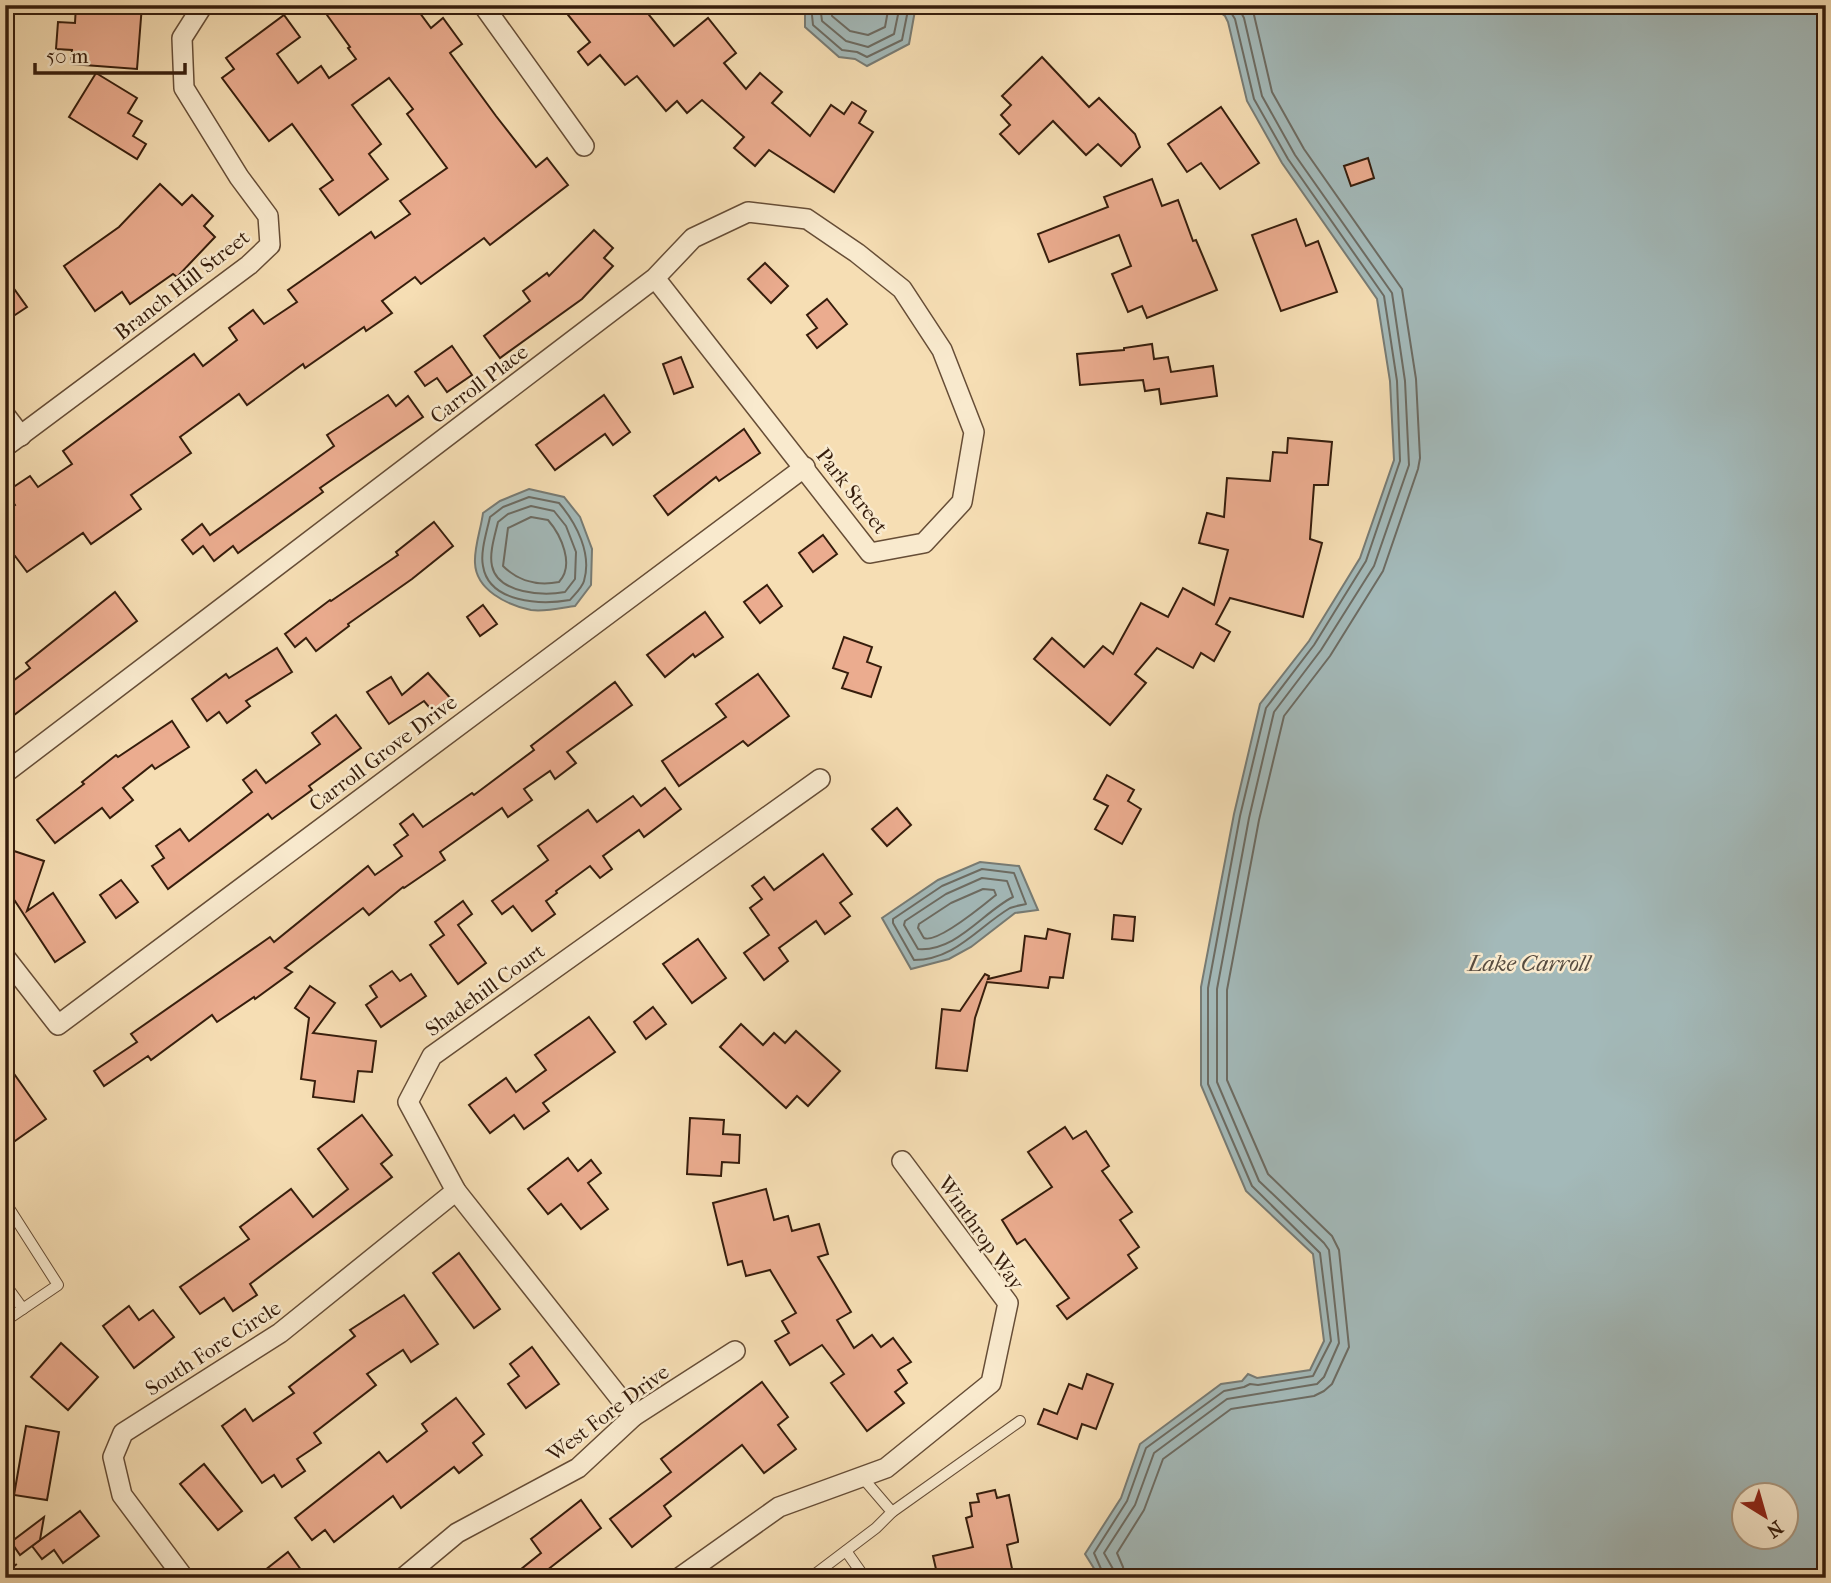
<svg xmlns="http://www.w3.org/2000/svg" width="1831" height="1583" font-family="'IM FELL French Canon',serif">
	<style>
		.water { fill: #a3b9b9; stroke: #777b74; stroke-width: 2; fill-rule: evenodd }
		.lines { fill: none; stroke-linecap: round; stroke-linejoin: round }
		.shore { stroke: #6c6b62; stroke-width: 2 }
		.building { fill: #ebac8f; stroke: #361d0c; stroke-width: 2 }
		.lane-casing { stroke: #664d36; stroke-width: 12 }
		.street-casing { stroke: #664d36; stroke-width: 22 }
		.path { stroke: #361d0c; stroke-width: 3.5; stroke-dasharray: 2 3.5; stroke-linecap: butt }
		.lane { stroke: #f9eace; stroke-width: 10 }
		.street { stroke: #f9eace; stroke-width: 19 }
		.labels { text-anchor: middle; stroke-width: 5; stroke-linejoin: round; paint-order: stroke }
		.street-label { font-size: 21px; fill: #361d0c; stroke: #f9eace }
		.water-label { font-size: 23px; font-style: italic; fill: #574c40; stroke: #f9eace }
	</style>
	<rect width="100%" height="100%" fill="#f6deb4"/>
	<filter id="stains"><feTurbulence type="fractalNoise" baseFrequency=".00286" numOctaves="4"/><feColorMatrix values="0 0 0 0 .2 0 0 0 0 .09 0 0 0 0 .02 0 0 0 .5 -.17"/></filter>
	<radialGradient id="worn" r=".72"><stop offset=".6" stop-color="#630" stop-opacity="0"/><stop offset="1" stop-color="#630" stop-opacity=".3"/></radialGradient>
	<!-- water -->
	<g class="water">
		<polygon points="802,5 916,5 909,44 867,66 855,59 839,57 805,27 805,10"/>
		<path d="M1210 5H1826V1578H1100L1085 1554 1121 1498 1140 1444 1221 1384 1242 1381 1248 1374 1257 1378 1310 1370 1324 1341 1313 1254 1246 1191 1201 1085V987L1234 814 1260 704 1309 641 1360 558 1394 460 1390 381 1377 299 1282 163 1247 101 1228 22 1225 16ZM1744 1496H1786V1538H1744Z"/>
		<path d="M529 489 564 497 580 517 592 549 591 585 575 606C561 608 545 612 531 610 507 605 476 590 475 563 474 547 481 529 483 513L500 501Z"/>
		<polygon points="980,862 1019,866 1038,910 1015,913 971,947 949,959 911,969 882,918 938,880"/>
	</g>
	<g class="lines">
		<!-- shore -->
		<g class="shore">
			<polyline points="811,5 813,25 842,50 857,52 867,57 902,40 909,5"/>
			<polyline points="820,5 822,21 846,41 868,47 894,34 900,5"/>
			<polyline points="831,5 832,16 850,31 868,35 885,27 889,5"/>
			<path d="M529 497 559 503C577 524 592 554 584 581 582 588 574 595 570 600 541 605 489 603 483 566 480 552 487 531 490 517L503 507Z"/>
			<path d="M531 506 554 511 566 526 576 552 575 579 565 592C544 596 498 594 492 566 489 553 495 535 498 522L508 514Z"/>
			<path d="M531 517 548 520C561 535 575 565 559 582 538 586 518 581 503 566L508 528Z"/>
			<path d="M982 869 1014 873 1026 904C1021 905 1015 906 1010 908 978 927 955 960 914 960L893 923V919L942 886Z"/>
			<path d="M982 878 1007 881 1013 897C983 912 956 952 918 949L904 925 905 921 946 894Z"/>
			<path d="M983 889 994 890 996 895C985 904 937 944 924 938 923 937 919 929 918 928L919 924 951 903Z"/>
			<polyline points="1105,1578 1094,1553 1127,1501 1146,1448 1224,1391 1244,1387 1250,1384 1258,1385 1313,1376 1331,1341 1320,1253 1252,1186 1208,1084 1208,988 1240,816 1266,708 1314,645 1366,561 1400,461 1397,381 1384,296 1288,159 1254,99 1235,19 1230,11 1222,5"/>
			<polyline points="1114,1578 1113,1569 1104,1553 1135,1505 1154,1453 1227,1399 1317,1384 1324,1377 1339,1343 1329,1250 1324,1243 1259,1181 1217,1082 1217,989 1249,818 1274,712 1321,650 1374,566 1409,465 1405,381 1392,293 1295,155 1262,96 1244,18 1237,5"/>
			<polyline points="1125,1578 1123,1567 1117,1553 1144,1510 1163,1459 1231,1409 1314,1396 1324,1391 1332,1384 1349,1347 1339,1250 1332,1236 1268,1174 1227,1080 1227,990 1259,820 1284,716 1330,656 1383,571 1418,469 1420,458 1416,379 1402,289 1304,149 1272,92 1254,15 1249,5"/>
		</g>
	</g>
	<!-- building -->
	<g class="building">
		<polygon points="76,5 142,5 137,69 71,64 72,50 56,49 58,22 75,23"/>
		<polygon points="339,5 414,5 431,28 443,18 462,44 450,53 496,116 536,167 547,158 568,185 490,245 484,238 421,284 415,277 382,301 392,313 366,331 364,327 305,368 303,364 247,405 239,394 180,437 191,453 131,495 141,509 91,544 83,533 27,572 15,556 5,563 5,512 15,505 6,492 30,476 38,487 72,464 63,451 194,354 203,366 237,340 229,328 253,310 264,324 297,302 288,290 371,232 375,238 410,214 400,201 447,168 407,114 413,109 389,78 352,105 381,144 369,154 388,179 339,215 320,189 333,180 292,124 269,141 222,78 234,69 226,58 284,15 300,37 277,54 298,83 321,66 329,78 356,59 348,48 350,47 327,15"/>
		<polygon points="560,5 661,5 649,15 674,46 708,18 736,53 724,63 746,89 760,73 782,92 772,103 810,136 831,105 844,114 852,102 866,111 859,123 873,132 834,192 769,150 755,166 734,148 744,137 702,100 687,113 677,101 666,111 637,76 625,85 600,55 588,65 578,52 590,42"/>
		<polygon points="1042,57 1089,107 1099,98 1135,134 1140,147 1121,166 1098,144 1086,155 1053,121 1019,154 1000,134 1010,125 1001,115 1011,105 1002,96"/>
		<polygon points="96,73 137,98 128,113 142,121 133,136 146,144 137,159 69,117"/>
		<polygon points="1221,107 1259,163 1220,189 1201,163 1187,172 1168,144"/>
		<polygon points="1368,158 1374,178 1351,186 1344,166"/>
		<polygon points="1152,179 1162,206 1178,200 1193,241 1196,240 1217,290 1147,318 1142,306 1128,312 1112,274 1131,266 1119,235 1049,262 1038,234 1108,207 1104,197"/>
		<polygon points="160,184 182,205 192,195 213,216 204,226 215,237 177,277 173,274 130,304 122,292 95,311 64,266 119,227"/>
		<polygon points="1296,219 1306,246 1318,241 1337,292 1281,311 1252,235"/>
		<polygon points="594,230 613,248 604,258 613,266 582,299 500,358 484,336 530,301 523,291 547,273 549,276"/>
		<polygon points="765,263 788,286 771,303 748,279"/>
		<polygon points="5,276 27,307 12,317 5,307"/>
		<polygon points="827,299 847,324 817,348 807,335 817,328 807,315"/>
		<polygon points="1152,344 1154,359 1168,357 1171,372 1213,366 1217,396 1161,404 1159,389 1145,391 1143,380 1080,385 1077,354 1124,350 1124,348"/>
		<polygon points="452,346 472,375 447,392 437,378 425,386 415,372"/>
		<polygon points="681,357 693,387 674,394 663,364"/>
		<polygon points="388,395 396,406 408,396 423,417 320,488 323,492 238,553 233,546 214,561 203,546 193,554 182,540 202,524 210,535 334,446 327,435"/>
		<polygon points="604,395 630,432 613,445 605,434 555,470 536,445"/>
		<polygon points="744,429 760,453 719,481 716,477 668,515 654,496"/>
		<polygon points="1288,438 1332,442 1328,485 1314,485 1310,539 1322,543 1303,617 1230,598 1216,624 1230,632 1214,661 1201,653 1193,668 1157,648 1135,674 1146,683 1110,725 1034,659 1052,638 1084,667 1103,646 1113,654 1141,603 1168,617 1183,588 1214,605 1228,550 1199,543 1207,513 1224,517 1227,478 1270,481 1273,452 1287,453"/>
		<polygon points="434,522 453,546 412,579 348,624 349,626 316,651 306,638 295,647 285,634 330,600 331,601 398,555 396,552"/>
		<polygon points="823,535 837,554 813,572 799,553"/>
		<polygon points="767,585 782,606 760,623 744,602"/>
		<polygon points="115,592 137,621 5,722 5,687 30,668 26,663"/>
		<polygon points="483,605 497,624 480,636 467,617"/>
		<polygon points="705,612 723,637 695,657 693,654 665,677 647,655"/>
		<polygon points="844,637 872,647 867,662 881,667 871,697 842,688 848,673 833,668"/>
		<polygon points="277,648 292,672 246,701 250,706 227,723 219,712 207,721 192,699 226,674 229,678"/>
		<polygon points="428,673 452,700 435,714 424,701 389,724 367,692 391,677 402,695"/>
		<polygon points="758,674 789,716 748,746 743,741 679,786 662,761 726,717 716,704"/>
		<polygon points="615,682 632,705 567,752 576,763 555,779 550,771 524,789 532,800 508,817 502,808 440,852 445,860 404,888 403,887 369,915 363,908 285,968 292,972 255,999 254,997 217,1022 212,1015 151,1060 148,1056 104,1086 94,1071 137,1042 131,1034 270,937 274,942 368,866 375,875 402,856 394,845 408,835 400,824 413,814 423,827 472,793 474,795 534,750 531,746"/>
		<polygon points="336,715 361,748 309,786 312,790 272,819 268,814 168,889 152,866 164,858 156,846 180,829 189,841 252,792 243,780 256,770 266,783 320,744 312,733"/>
		<polygon points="172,721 189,747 155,769 152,765 123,788 133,800 110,818 102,808 55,843 37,820 84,784 82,782 116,755 118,757"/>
		<polygon points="1107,775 1134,790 1128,801 1141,809 1122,844 1095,829 1108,806 1094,799"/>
		<polygon points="665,788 681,809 644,837 639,830 603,856 612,869 600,878 590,866 556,891 557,893 546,901 555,914 532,931 513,906 502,914 492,901 548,860 538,846 588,810 597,822 633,796 641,806"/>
		<polygon points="897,808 911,825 887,846 872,829"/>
		<polygon points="5,848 44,861 27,911 53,893 85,942 55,962 13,898 5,895"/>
		<polygon points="823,854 852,894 840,903 850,916 825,934 816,921 779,948 788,961 764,980 744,953 769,935 750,908 762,899 752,886 764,877 774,890"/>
		<polygon points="121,880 138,902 116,918 100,895"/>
		<polygon points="463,901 472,914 458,925 486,963 458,984 430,945 444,935 435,922"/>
		<polygon points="1114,915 1135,917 1133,941 1112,939"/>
		<polygon points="1048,929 1070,934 1063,978 1050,977 1048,988 987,982 975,1018 967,1071 936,1068 942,1009 960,1011 985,974 989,976 988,979 1021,971 1025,936 1046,939"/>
		<polygon points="698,939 726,978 692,1003 663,964"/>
		<polygon points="392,971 400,981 411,974 426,996 381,1027 366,1005 377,997 370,986"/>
		<polygon points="310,986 335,1003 313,1033 376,1041 372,1072 358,1071 354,1102 313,1097 315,1081 301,1079 309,1018 295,1008"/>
		<polygon points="653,1007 666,1024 646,1039 634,1022"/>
		<polygon points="589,1017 615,1052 543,1103 549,1111 524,1129 514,1115 490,1133 469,1105 506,1078 516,1092 546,1070 535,1055"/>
		<polygon points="741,1024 763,1045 774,1033 785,1043 796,1031 840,1071 808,1106 797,1096 786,1108 720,1047"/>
		<polygon points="5,1061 46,1119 5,1148"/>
		<polygon points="362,1115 392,1155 381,1164 392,1177 250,1284 257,1295 233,1311 224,1298 200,1314 180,1287 249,1239 240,1227 291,1189 313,1217 348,1189 318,1149"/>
		<polygon points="690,1118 724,1120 723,1134 740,1135 739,1163 722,1162 721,1176 687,1174"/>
		<polygon points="1065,1127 1073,1139 1086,1131 1109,1166 1102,1171 1132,1212 1120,1220 1139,1247 1128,1255 1137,1268 1067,1319 1057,1306 1069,1298 1025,1239 1017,1244 1002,1220 1052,1187 1028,1152"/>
		<polygon points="568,1158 578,1171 591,1160 601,1173 588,1183 608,1209 581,1229 561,1204 548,1214 528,1189"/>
		<polygon points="766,1189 774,1220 788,1216 792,1231 819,1224 828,1254 818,1257 851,1312 837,1320 854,1348 872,1335 881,1347 893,1338 911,1362 898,1370 907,1383 895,1392 904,1403 867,1431 831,1383 844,1374 822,1345 790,1365 775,1341 789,1333 782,1321 796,1313 770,1270 746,1276 742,1261 728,1265 713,1203"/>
		<polygon points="459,1253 500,1309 474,1328 433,1273"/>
		<polygon points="404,1295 438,1344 411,1362 403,1350 367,1374 376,1385 314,1433 321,1443 297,1459 305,1471 282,1487 274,1475 262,1483 222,1426 245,1409 253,1421 294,1393 289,1387 355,1336 350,1330"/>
		<polygon points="129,1306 139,1320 153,1310 174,1337 134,1368 103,1326"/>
		<polygon points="61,1343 98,1377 68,1410 31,1377"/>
		<polygon points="532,1347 559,1384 526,1408 508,1384 519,1376 510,1364"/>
		<polygon points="1087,1374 1113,1384 1096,1429 1082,1424 1077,1439 1038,1424 1044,1409 1057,1414 1069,1384 1082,1389"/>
		<polygon points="762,1382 788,1417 778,1425 796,1449 764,1473 742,1445 664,1506 671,1516 632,1547 610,1519 671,1472 661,1459"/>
		<polygon points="456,1398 484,1434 473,1443 482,1455 459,1473 454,1467 401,1508 393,1496 334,1542 325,1530 312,1540 295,1518 379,1452 387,1462 427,1431 422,1424"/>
		<polygon points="26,1426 59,1432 47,1500 14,1495"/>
		<polygon points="204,1464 242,1511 218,1530 180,1484"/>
		<polygon points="995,1490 997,1498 1009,1495 1018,1540 1018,1542 1007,1545 1014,1578 938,1578 933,1556 973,1547 966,1518 972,1516 970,1503 979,1502 977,1494"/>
		<polygon points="581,1500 601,1528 537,1578 510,1578 541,1553 531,1539"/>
		<polygon points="80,1511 99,1536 63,1563 54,1550 42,1559 32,1546"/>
		<polygon points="44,1517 40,1540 20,1555 11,1542"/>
		<polygon points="288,1552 307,1578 255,1578"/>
	</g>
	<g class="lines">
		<defs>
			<g id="lane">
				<polyline points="5,1202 58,1285 5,1321"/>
				<polyline points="5,1284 23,1309"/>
				<polyline points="892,1512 1020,1421"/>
				<polyline points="846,1551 865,1578"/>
				<polyline points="810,1578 876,1528 892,1512 862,1477"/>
			</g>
			<g id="street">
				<polyline points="483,5 584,146"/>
				<polyline points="5,415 21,436"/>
				<polyline points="5,447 249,265 270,245 268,216 239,177 184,88 182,38 203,5"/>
				<polyline points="5,773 655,278 693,238 748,212 807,219 857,253 902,289 942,350 974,432 962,502 924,543 870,553 655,278"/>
				<polyline points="5,957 58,1025 805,467"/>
				<polyline points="634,1416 456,1191 408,1102 432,1056 820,779"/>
				<polyline points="184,1578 122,1495 113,1457 123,1433 280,1333 456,1191"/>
				<polyline points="403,1578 457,1533 578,1468 634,1416 735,1351"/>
				<polyline points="679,1578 779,1507 886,1468 991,1383 1008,1303 902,1161"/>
			</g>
		</defs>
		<!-- lane casing -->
		<use href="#lane" class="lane-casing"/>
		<!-- street casing -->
		<use href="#street" class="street-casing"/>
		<!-- path -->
		<polyline class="path" points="5,1551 25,1578"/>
		<!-- lane -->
		<use href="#lane" class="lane"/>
		<!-- street -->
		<use href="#street" class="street"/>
	</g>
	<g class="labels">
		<!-- street labels -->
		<g class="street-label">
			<text transform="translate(182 285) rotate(-38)" y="7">Branch Hill Street</text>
			<text transform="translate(479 384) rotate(-37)" y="7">Carroll Place</text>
			<text transform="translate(852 491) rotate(52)" y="7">Park Street</text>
			<text transform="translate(383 753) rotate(-37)" y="7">Carroll Grove Drive</text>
			<text transform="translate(485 990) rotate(-36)" y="7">Shadehill Court</text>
			<text transform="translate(981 1233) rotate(55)" y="7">Winthrop Way</text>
			<text transform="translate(213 1348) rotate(-33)" y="7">South Fore Circle</text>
			<text transform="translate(608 1413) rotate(-37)" y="7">West Fore Drive</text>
		</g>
		<!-- water labels -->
		<g class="water-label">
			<text x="1529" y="971">Lake Carroll</text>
		</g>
	</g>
	<!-- margin -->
	<rect width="1831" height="1583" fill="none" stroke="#f6deb4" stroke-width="28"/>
	<rect x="7" y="7" width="1817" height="1569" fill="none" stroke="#361d0c" stroke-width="3.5"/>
	<rect x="14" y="14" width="1803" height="1555" fill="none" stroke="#361d0c" stroke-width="2"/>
	<!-- north arrow -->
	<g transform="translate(1765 1516) rotate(143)"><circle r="33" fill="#f9eace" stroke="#ab9880" stroke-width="2"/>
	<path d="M0-5L12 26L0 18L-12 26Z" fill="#8f2418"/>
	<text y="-10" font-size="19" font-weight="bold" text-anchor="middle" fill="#361d0c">N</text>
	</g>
	<!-- scale -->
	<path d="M35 63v10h150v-10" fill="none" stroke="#361d0c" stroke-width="3.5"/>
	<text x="46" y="63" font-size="21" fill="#361d0c" stroke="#f9eace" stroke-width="5" paint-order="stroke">50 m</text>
	<rect width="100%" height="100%" filter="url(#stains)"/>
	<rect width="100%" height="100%" fill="url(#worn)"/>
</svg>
